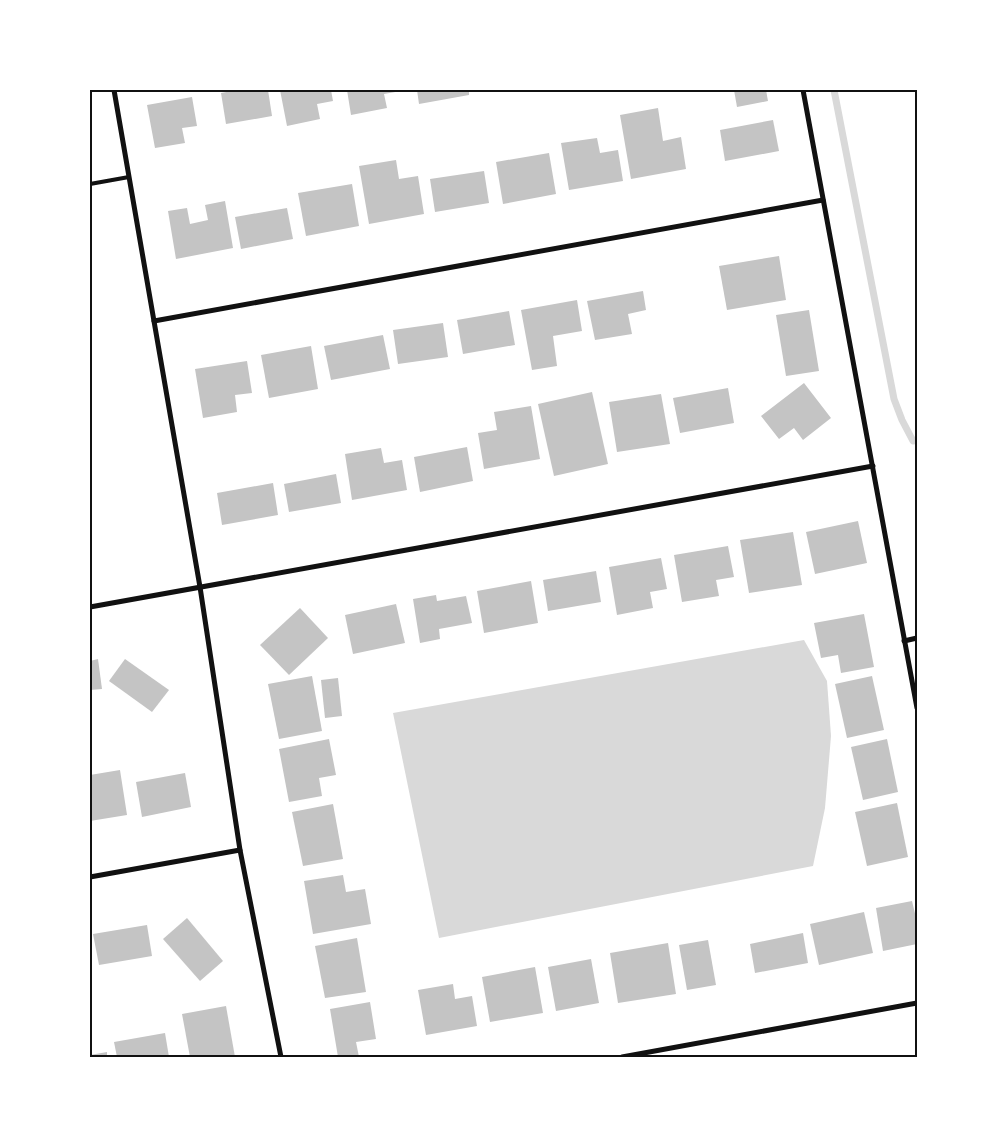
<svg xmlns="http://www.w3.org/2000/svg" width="1007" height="1147" font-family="Quicksand,sans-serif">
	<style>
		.water { fill: #d9d9d9 }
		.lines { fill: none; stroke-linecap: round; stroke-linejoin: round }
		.stream { stroke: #d9d9d9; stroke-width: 7 }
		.building { fill: #c4c4c4 }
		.service { stroke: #111; stroke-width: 4 }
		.minor { stroke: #111; stroke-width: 5 }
		.neatline { fill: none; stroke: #111; stroke-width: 2 }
	</style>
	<rect width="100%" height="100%" fill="#fff"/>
	<!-- water -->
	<polygon class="water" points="804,640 827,681 831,736 825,808 813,866 439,938 393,713"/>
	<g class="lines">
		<!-- stream -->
		<polyline class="stream" points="834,90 894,399 902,420 913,441 917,440"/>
	</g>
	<!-- building -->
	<g class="building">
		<polygon points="237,90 268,90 272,116 226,124 221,93"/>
		<polygon points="280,90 331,90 333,101 317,104 320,119 287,126"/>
		<polygon points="347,90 401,90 401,91 384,94 387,108 351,115"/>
		<polygon points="417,90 469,90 469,95 419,104"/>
		<polygon points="734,90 766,90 768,101 737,107"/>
		<polygon points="192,97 197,126 182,128 185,143 155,148 147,105"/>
		<polygon points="658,108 663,141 681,137 686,169 631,179 620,115"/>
		<polygon points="773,120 779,151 725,161 720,130"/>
		<polygon points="597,138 600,153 618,150 623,181 569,190 561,143"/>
		<polygon points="549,153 556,194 503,204 496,162"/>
		<polygon points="396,160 399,179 418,176 424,214 369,224 359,166"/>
		<polygon points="484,171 489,203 435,212 430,179"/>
		<polygon points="352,184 359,226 306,236 298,193"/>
		<polygon points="225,201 233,248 176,259 168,211 187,208 190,224 208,220 205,205"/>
		<polygon points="287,208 293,239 241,249 235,217"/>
		<polygon points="779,256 786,300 727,310 719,266"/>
		<polygon points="643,291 646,310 628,314 632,334 595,340 587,301"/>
		<polygon points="577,300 582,331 553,336 557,366 532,370 521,310"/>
		<polygon points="809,310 819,371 786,376 776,315"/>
		<polygon points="509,311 515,345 463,354 457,320"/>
		<polygon points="443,323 448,357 398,364 393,330"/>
		<polygon points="383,335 390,369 331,380 324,346"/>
		<polygon points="311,346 318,389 269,398 261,355"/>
		<polygon points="247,361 252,393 235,395 237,412 203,418 195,369"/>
		<polygon points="804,383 831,418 803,440 794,428 779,439 761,416"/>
		<polygon points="728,388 734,423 680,433 673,398"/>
		<polygon points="592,392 608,464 554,476 538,404"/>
		<polygon points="661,394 670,444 617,452 609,402"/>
		<polygon points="531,406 540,459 484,469 478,433 497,430 494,412"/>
		<polygon points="467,447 473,481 420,492 414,457"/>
		<polygon points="381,448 384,463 402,460 407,490 352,500 345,454"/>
		<polygon points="336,474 341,503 289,512 284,484"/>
		<polygon points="273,483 278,515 222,525 217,493"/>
		<polygon points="858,521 867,563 815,574 806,532"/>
		<polygon points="793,532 802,585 749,593 740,540"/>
		<polygon points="728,546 734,577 716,580 719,596 682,602 674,555"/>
		<polygon points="661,558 667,589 650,592 653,608 617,615 609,567"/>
		<polygon points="596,571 601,602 548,611 543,580"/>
		<polygon points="531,581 538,623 484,633 477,591"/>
		<polygon points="436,595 437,601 466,596 472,623 439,629 440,639 420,643 413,599"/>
		<polygon points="396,604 405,643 353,654 345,615"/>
		<polygon points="300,608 328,638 289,675 260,645"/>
		<polygon points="864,614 874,667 841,673 838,655 821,658 814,623"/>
		<polygon points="98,659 102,689 90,690 90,661"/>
		<polygon points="125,659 169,690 152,712 109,681"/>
		<polygon points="312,676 322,731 279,739 268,684"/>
		<polygon points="872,676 884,730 847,738 835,684"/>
		<polygon points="338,678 342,716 325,718 321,680"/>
		<polygon points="329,739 336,775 319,778 322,796 289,802 279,749"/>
		<polygon points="887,739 898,792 863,800 851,747"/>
		<polygon points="120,770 127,815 90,821 90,775"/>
		<polygon points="185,773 191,807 142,817 136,782"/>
		<polygon points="897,803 908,857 867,866 855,812"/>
		<polygon points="333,804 343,859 303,866 292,812"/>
		<polygon points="343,875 346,892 365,889 371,924 313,934 304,881"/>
		<polygon points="912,901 917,922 917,944 883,951 876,908"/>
		<polygon points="864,912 873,953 819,965 810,924"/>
		<polygon points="187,918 223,961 200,981 163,939"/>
		<polygon points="147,925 152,956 99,965 93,934"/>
		<polygon points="803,933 808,963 755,973 750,944"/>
		<polygon points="357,938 366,992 325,998 315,946"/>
		<polygon points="708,940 716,985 687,990 679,945"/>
		<polygon points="668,943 676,994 618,1003 610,953"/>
		<polygon points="591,959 599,1003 556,1011 548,967"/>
		<polygon points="535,967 543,1013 490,1022 482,977"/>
		<polygon points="453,984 455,999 472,996 477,1026 426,1035 418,990"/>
		<polygon points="370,1002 376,1039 356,1042 359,1057 338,1057 330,1009"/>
		<polygon points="226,1006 235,1057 190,1057 182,1014"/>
		<polygon points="165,1033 169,1057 117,1057 114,1042"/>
		<polygon points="107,1052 107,1057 90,1057 90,1055"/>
	</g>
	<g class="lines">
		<!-- service -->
		<polyline class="service" points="90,184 129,177"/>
		<!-- minor -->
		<g class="minor">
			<polyline points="114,90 200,587 240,850 281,1057"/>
			<polyline points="803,90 917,708"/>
			<polyline points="154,321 823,200"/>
			<polyline points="90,607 873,466"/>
			<polyline points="904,641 917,638"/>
			<polyline points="90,877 240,850"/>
			<polyline points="622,1057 917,1003"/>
		</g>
	</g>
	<!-- border -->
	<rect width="1007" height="1147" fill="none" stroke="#ffffff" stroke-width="182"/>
	<rect x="91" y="91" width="825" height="965" class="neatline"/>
</svg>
